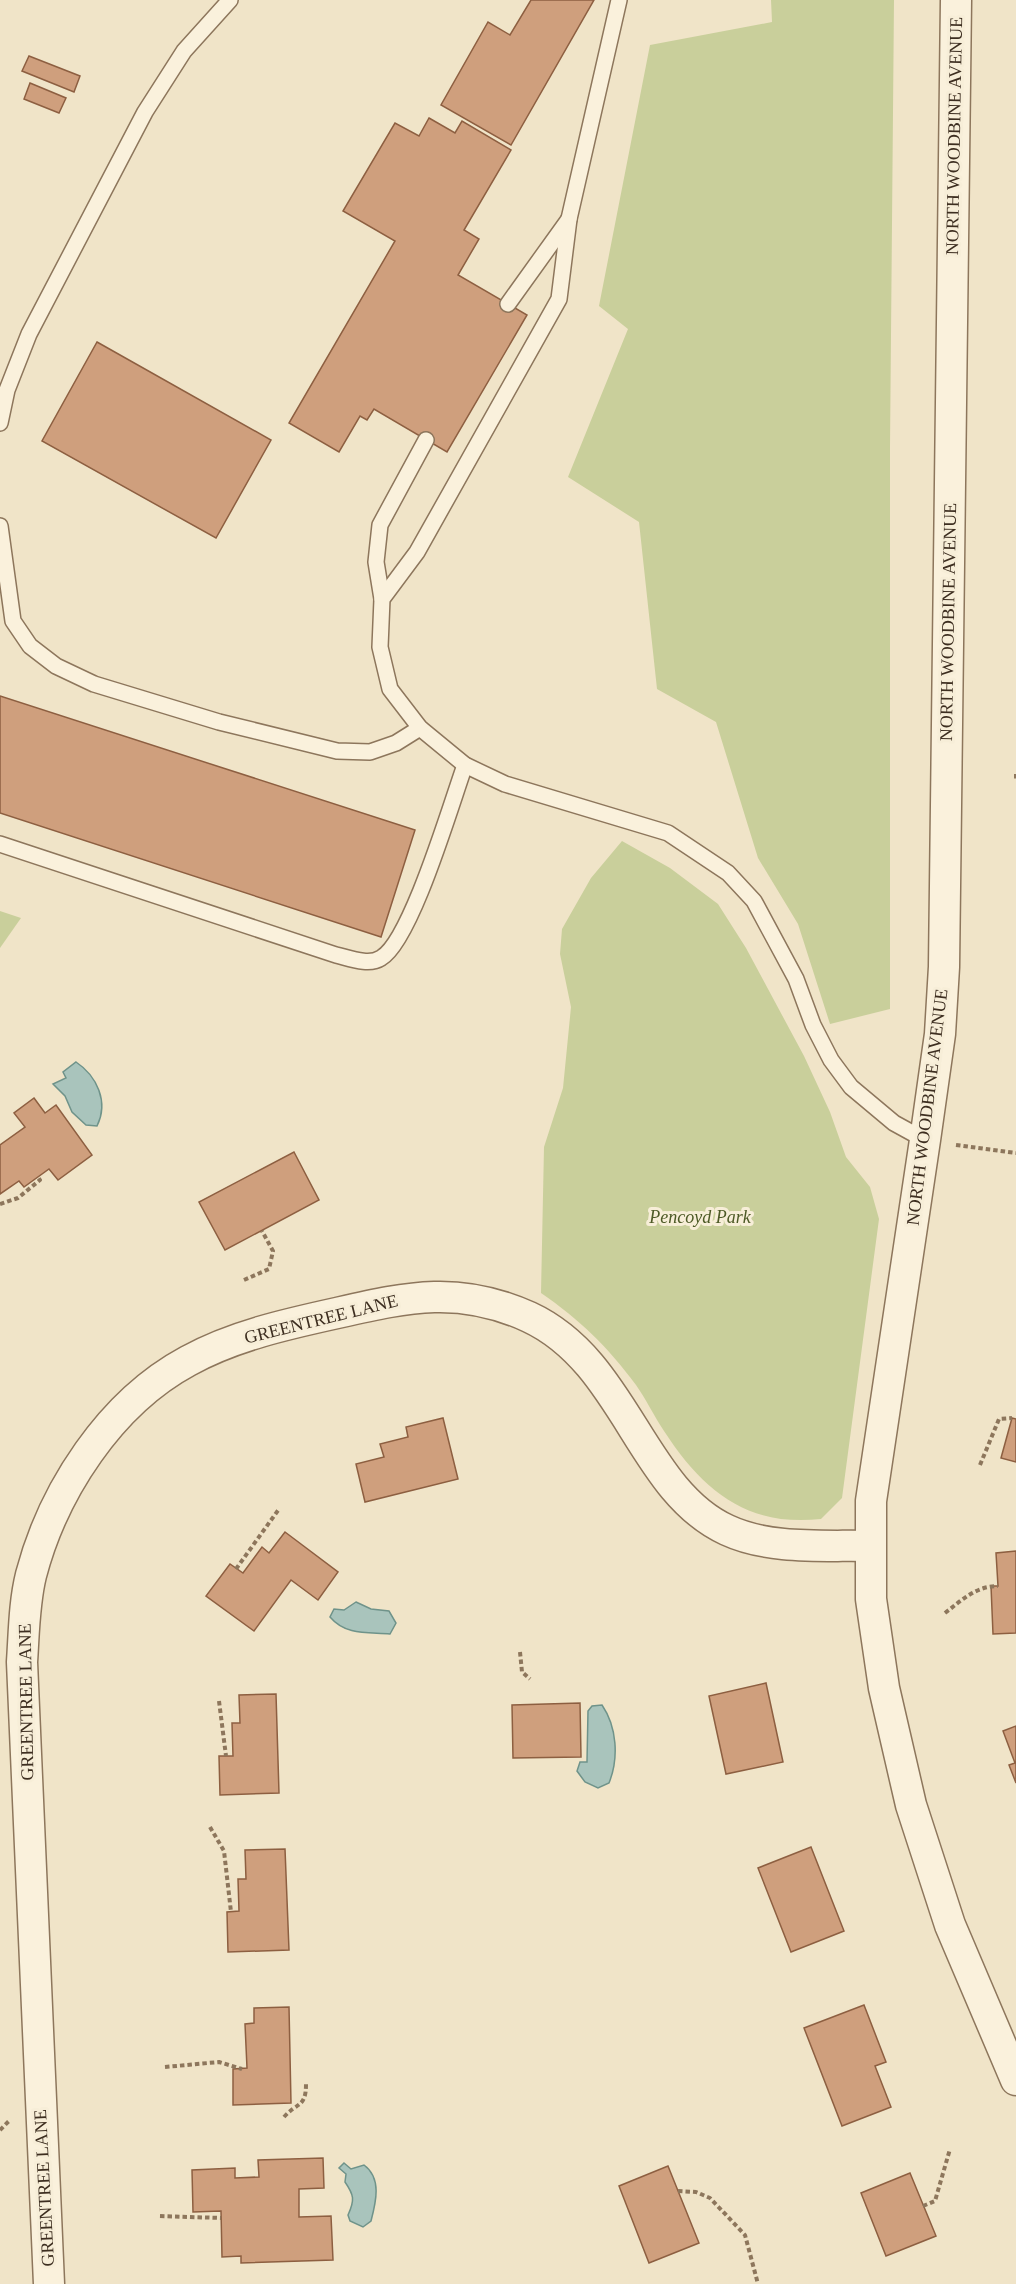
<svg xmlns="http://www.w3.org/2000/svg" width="1016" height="2284" font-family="'Times New Roman',serif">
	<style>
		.green { fill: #c9cf9b }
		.water { fill: #a9c4bc; stroke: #6f938a; stroke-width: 1.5 }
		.building { fill: #cf9f7d; stroke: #8d5f41; stroke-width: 1.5 }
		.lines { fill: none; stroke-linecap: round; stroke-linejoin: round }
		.service-casing { stroke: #8d765c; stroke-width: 18 }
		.minor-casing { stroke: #8d765c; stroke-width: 33 }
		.path { stroke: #8d765c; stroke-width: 4; stroke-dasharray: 4.5 3; stroke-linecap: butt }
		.service { stroke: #faf1dc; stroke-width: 15 }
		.minor { stroke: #faf1dc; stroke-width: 30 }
		.labels { text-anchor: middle; stroke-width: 6; stroke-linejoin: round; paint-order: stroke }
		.street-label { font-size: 18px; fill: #3d2e20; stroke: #f7eed8 }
		.park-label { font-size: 18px; font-style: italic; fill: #4d5a26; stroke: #f7eed8 }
	</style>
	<rect width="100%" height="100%" fill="#f0e4c8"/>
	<!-- green -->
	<g class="green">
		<polygon points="771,0 894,0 890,447 890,1009 830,1024 798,924 758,858 716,722 657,689 639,522 568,477 628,329 599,306 650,45 772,22"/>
		<path d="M622 841 670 868 718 904 746 948 804 1056 830 1112 846 1157 870 1187 879 1219 842 1498 821 1519C747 1527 703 1491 664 1431 654 1416 646 1399 636 1385 607 1346 580 1320 541 1293L544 1147 563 1088 571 1007 560 954 562 929 591 878Z"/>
		<polygon points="0,911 21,918 0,948"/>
	</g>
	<!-- water -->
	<g class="water">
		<path d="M76 1062C97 1076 109 1102 97 1126L86 1125 72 1112 65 1096 53 1084 66 1078 63 1072Z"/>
		<path d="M356 1602 371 1609 389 1611 396 1623 390 1634C369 1632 346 1636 330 1617L334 1609 344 1610Z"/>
		<path d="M602 1705C617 1727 619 1758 609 1783L598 1788 585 1782 577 1771 580 1762H587L588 1711 592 1706Z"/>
		<path d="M344 2163 351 2169 364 2165C382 2178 376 2202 371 2221L363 2227 350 2221 348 2215C355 2200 354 2195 345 2182L346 2174 339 2168Z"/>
	</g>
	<!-- building -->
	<g class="building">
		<polygon points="531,0 594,0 511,145 441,105 488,22 510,35"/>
		<polygon points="29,56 80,76 74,92 22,71"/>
		<polygon points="30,83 66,98 59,113 24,99"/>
		<polygon points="429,118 455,133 462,121 511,150 464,230 479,239 458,275 527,315 447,452 374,409 367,420 360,416 339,452 289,423 395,241 343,211 395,123 419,136"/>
		<polygon points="97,342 271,440 216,538 42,441"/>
		<polygon points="0,696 415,830 381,937 0,813"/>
		<polygon points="34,1098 45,1113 56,1105 92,1155 58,1180 49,1169 24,1187 19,1181 0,1194 0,1145 25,1127 14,1113"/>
		<polygon points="294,1152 319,1200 225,1250 199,1202"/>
		<polygon points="443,1418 458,1479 365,1502 356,1464 384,1457 380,1444 408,1437 406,1427"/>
		<polygon points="1012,1418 1016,1419 1016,1462 1001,1458"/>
		<polygon points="285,1532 338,1572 318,1600 291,1580 254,1631 206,1596 230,1564 243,1573 262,1547 269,1553"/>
		<polygon points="1016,1551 1016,1633 993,1634 991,1586 998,1586 996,1553"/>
		<polygon points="766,1683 783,1762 726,1774 709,1696"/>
		<polygon points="276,1694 279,1793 220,1795 219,1756 233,1756 232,1723 240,1723 239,1695"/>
		<polygon points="580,1703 581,1757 513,1758 512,1705"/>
		<polygon points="1016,1726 1016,1783 1009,1765 1015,1763 1003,1731"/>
		<polygon points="811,1847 844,1931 791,1952 758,1868"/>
		<polygon points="285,1849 289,1950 228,1952 227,1912 239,1911 238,1879 246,1879 245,1850"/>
		<polygon points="864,2005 886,2062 875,2066 891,2107 842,2126 804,2028"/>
		<polygon points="289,2007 291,2103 233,2105 233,2069 247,2068 245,2024 254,2023 254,2008"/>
		<polygon points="323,2158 324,2188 299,2189 299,2217 331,2216 333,2260 241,2263 241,2256 222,2257 221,2211 193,2212 192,2170 235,2168 235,2178 259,2177 258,2160"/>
		<polygon points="668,2166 699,2243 649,2263 619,2186"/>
		<polygon points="910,2173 936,2236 886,2256 861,2193"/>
	</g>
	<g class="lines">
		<defs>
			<g id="service">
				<polyline points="619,0 569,219 559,299 417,552 382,599 380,647 390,689 420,728 465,765 505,784 668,833 728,873 754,901 796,979 813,1025 831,1060 851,1087 894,1123 925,1140"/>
				<polyline points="508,304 569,219"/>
				<polyline points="0,423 7,390 29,334 145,112 184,51 230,0"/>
				<polyline points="0,526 13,621 30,646 56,666 94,684 219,722 337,751 370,752 396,743 420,728"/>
				<polyline points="382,599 376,562 380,525 426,440"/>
				<path d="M0 844 336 955C349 958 369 966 381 958 411 941 451 804 465 765"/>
			</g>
			<g id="minor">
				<polyline points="956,0 944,967 940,1034 925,1140 871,1501 871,1599 884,1688 911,1805 950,1925 1016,2080"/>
				<path d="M49 2284 22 1662C24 1633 24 1603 31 1575 53 1491 110 1403 188 1361 233 1336 287 1324 337 1313 408 1297 459 1285 529 1317 626 1362 640 1490 727 1530 770 1550 824 1545 870 1546"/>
			</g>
		</defs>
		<!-- service casing -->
		<use href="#service" class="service-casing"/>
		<!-- minor casing -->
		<use href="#minor" class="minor-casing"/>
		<!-- path -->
		<g class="path">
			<polyline points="1016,774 1016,780"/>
			<polyline points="956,1145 1016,1153"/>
			<polyline points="0,1204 18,1198 40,1180 38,1177"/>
			<polyline points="244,1280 269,1269 273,1251 262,1231"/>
			<polyline points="980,1465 999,1419 1012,1418"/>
			<polyline points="236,1569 279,1509"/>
			<path d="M945 1613C962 1600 976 1586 998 1586"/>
			<polyline points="520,1652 522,1672 530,1679"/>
			<polyline points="219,1701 226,1756"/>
			<polyline points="210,1827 224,1851 231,1912"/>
			<polyline points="165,2067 219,2062 242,2069"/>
			<path d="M284 2117C297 2102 306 2108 306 2084"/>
			<polyline points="0,2130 10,2120"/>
			<polyline points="678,2191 696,2192 710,2198 745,2235 758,2284"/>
			<polyline points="923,2206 935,2201 950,2149"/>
			<polyline points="160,2216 221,2218"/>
		</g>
		<!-- service -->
		<use href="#service" class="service"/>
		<!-- minor -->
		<use href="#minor" class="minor"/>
	</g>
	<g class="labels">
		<!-- street labels -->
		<g class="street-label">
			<text transform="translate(954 136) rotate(-89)" y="6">NORTH WOODBINE AVENUE</text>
			<text transform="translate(948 622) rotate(-89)" y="6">NORTH WOODBINE AVENUE</text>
			<text transform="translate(927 1107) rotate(-83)" y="6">NORTH WOODBINE AVENUE</text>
			<text transform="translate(321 1319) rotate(-14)" y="6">GREENTREE LANE</text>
			<text transform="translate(26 1702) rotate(-91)" y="6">GREENTREE LANE</text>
			<text transform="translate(44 2188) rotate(-93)" y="6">GREENTREE LANE</text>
		</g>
		<!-- park labels -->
		<g class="park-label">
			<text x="700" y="1223">Pencoyd Park</text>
		</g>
	</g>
</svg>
